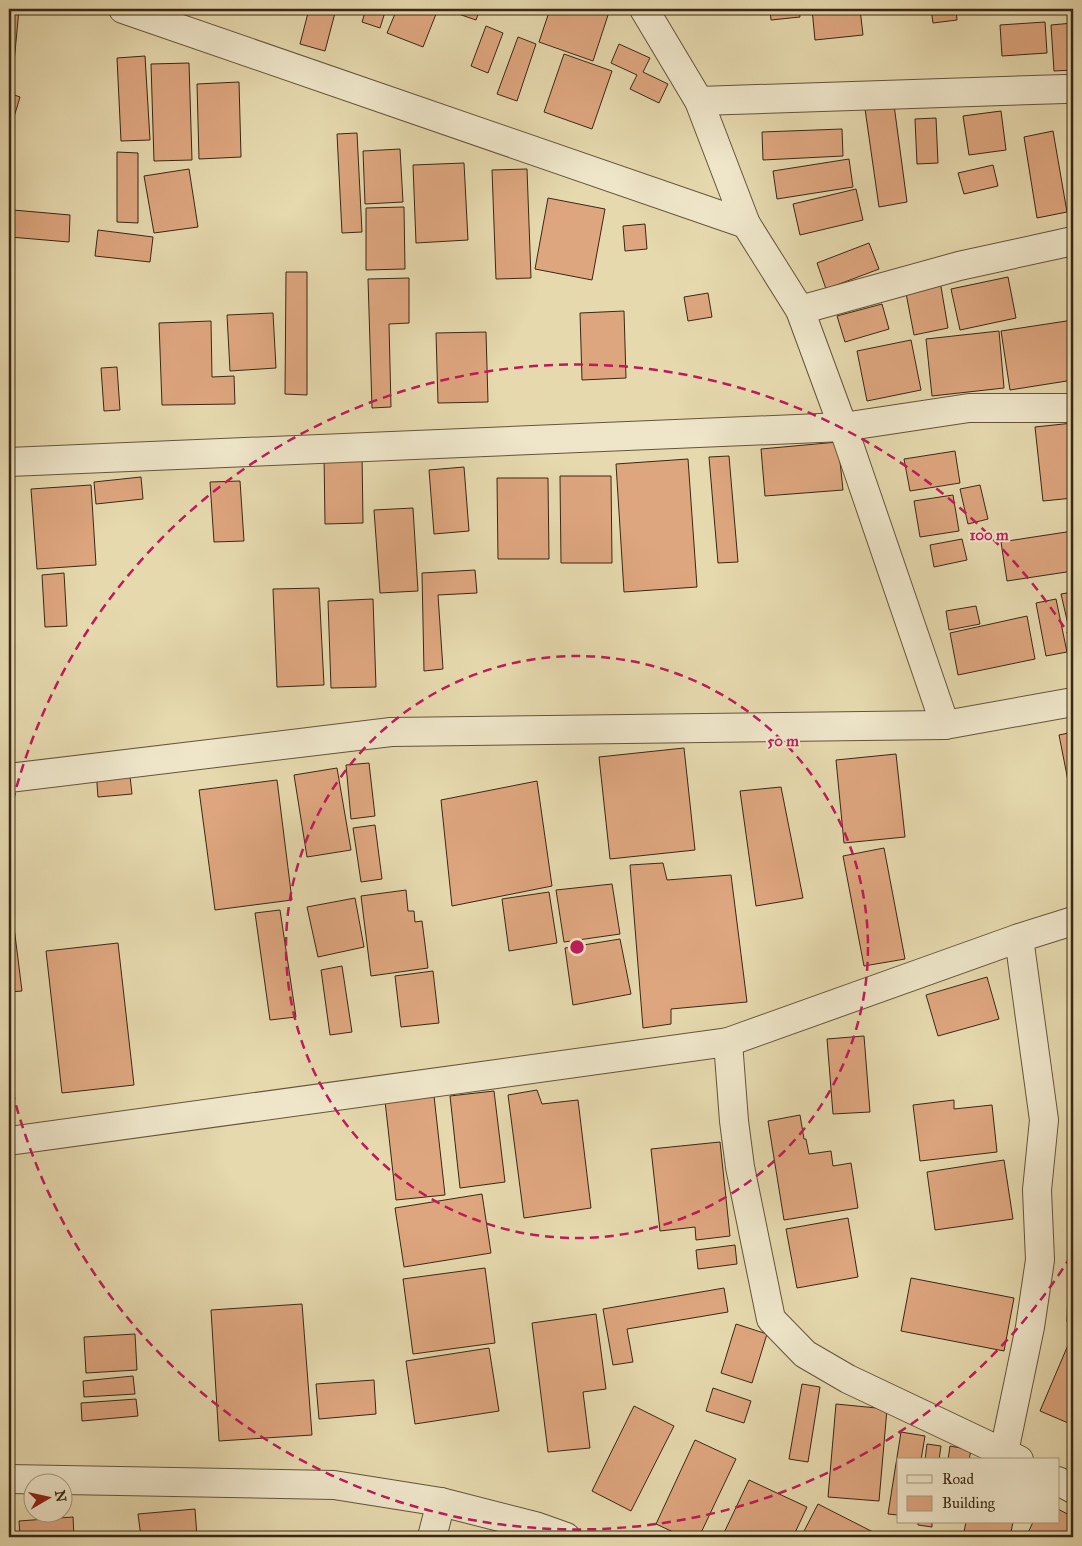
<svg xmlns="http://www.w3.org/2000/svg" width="1082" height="1546" font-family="'IM FELL Great Primer',serif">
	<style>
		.building { fill: #dea67f; stroke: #392714 }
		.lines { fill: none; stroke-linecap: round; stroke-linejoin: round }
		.street-casing { stroke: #64543a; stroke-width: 30 }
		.street { stroke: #efe6ca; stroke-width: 28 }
		.ring { fill: none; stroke: #c2185b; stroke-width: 2.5; stroke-dasharray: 9 6 }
		.centre { fill: #c2185b; stroke: #efe6ca; stroke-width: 2.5 }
		.ring-label { font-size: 15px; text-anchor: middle; font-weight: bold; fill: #c2185b; stroke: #efe6ca; stroke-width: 4; stroke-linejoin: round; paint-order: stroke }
	</style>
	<rect width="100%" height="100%" fill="#e6d9ae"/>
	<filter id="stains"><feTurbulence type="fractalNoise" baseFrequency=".004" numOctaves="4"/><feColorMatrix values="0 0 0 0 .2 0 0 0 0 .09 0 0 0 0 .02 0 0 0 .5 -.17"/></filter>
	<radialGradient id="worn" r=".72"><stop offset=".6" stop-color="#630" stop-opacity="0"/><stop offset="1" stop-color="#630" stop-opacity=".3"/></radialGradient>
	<!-- building -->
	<g class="building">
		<polygon points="9,9 19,9 14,63 9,62"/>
		<polygon points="226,9 244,9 243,14"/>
		<polygon points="309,9 336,9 325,51 300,44"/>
		<polygon points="366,9 386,9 380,28 362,22"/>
		<polygon points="397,9 438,9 423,47 387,33"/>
		<polygon points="444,9 480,9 476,20"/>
		<polygon points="550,9 610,9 593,61 539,42"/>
		<polygon points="770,9 799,9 800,17 771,20"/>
		<polygon points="812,9 860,9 863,35 815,40"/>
		<polygon points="931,9 956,9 957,20 933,23"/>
		<polygon points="1045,22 1047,53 1002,56 1000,25"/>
		<polygon points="1073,23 1073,70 1054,71 1051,25"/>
		<polygon points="486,26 503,33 488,73 471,66"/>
		<polygon points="518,37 536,44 517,101 497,94"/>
		<polygon points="619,44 650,58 643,72 668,84 659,103 630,89 637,75 611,63"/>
		<polygon points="564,54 612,71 592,129 544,112"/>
		<polygon points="145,56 150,140 121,141 117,58"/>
		<polygon points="189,63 192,160 154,161 151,64"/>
		<polygon points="239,82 241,157 199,159 197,84"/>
		<polygon points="9,93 20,97 11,127 9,127"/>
		<polygon points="894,105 907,202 879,207 865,109"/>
		<polygon points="1001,111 1006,150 969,155 963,116"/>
		<polygon points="936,118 938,163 917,164 915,119"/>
		<polygon points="842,129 843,156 763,160 762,132"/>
		<polygon points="1053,131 1067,212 1037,218 1024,137"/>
		<polygon points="357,133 362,232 342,233 337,134"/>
		<polygon points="400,149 403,202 365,204 363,151"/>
		<polygon points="117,152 138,153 138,223 117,222"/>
		<polygon points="849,159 853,187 777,199 773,171"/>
		<polygon points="464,163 468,240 416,243 413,165"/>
		<polygon points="993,165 998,186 964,194 958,173"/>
		<polygon points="189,169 198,227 154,233 144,176"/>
		<polygon points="527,169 531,278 496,279 492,170"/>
		<polygon points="856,189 863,220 800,235 793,204"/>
		<polygon points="548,198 605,209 592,280 535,269"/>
		<polygon points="404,207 405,269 366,270 366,208"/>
		<polygon points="13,210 70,215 69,242 10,237"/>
		<polygon points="645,224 647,249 625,251 623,226"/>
		<polygon points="98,230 153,237 150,262 95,256"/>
		<polygon points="869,243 879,269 826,289 817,263"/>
		<polygon points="1069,257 1073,257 1073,292"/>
		<polygon points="286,272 307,272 307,395 285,394"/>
		<polygon points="1008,277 1016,318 960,330 951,289"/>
		<polygon points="409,278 409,323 389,324 391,407 372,408 368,279"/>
		<polygon points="940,281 948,328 914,335 905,288"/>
		<polygon points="708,293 712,317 688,321 684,297"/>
		<polygon points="882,304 889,329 845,342 837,316"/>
		<polygon points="624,311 626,378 582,380 580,313"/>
		<polygon points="273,313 276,368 230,371 227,315"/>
		<polygon points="1073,320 1073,380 1010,390 1001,331"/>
		<polygon points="211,321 212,377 234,376 235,404 162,405 159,323"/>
		<polygon points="999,331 1004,388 932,396 926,339"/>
		<polygon points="486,332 488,402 438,403 436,333"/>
		<polygon points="911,340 921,390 867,401 857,351"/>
		<polygon points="117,367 120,410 104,411 101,368"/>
		<polygon points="1073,423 1073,498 1043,501 1035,427"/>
		<polygon points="838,442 843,490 765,496 761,449"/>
		<polygon points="955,451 960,483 910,491 904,459"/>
		<polygon points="324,453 362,453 363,523 325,524"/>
		<polygon points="729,456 738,562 718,563 709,457"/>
		<polygon points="688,459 697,587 624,592 616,464"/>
		<polygon points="464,467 469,531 434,534 429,470"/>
		<polygon points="560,476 611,476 612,563 561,563"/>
		<polygon points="141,477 143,499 96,504 94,482"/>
		<polygon points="497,478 548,478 549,559 498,559"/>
		<polygon points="240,481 244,541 214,542 210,482"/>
		<polygon points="91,485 96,565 37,569 31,489"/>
		<polygon points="980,485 988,519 968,524 960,489"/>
		<polygon points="953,495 959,531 920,537 914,501"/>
		<polygon points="413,508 418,591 380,593 374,510"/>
		<polygon points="1073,531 1073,571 1007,581 1001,542"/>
		<polygon points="962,539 967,560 934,567 930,545"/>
		<polygon points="475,570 477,593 438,595 443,669 424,671 422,573"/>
		<polygon points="64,573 67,626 45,627 42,575"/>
		<polygon points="319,588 324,685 277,687 273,589"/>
		<polygon points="1073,592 1073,646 1061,594"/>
		<polygon points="373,599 376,687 331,688 328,601"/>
		<polygon points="1056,599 1067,652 1046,656 1036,603"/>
		<polygon points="976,606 980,624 949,630 946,611"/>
		<polygon points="1027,616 1035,659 958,675 950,633"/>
		<polygon points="1073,732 1073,806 1059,735"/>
		<polygon points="684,748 695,850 610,859 599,757"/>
		<polygon points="896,754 905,837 844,843 836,760"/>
		<polygon points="369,763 375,816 351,819 346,765"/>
		<polygon points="129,767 132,794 98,797 96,771"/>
		<polygon points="337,768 351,850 307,857 294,775"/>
		<polygon points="277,780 292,900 215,910 199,790"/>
		<polygon points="537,781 552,886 452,906 441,800"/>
		<polygon points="781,787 803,898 756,906 740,791"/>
		<polygon points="375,825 382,879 361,882 353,828"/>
		<polygon points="884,848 905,959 864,966 843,856"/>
		<polygon points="663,863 667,880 731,875 747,1002 671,1009 671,1024 643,1028 630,865"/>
		<polygon points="612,884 620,934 564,942 556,890"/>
		<polygon points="9,887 22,991 9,992"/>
		<polygon points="406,890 408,911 414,911 415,922 422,921 428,968 371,976 361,896"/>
		<polygon points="549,892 557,943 509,951 502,899"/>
		<polygon points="355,898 364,947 318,957 307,907"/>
		<polygon points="280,910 296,1017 270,1020 255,913"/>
		<polygon points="620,939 631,994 573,1005 565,948"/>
		<polygon points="118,943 134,1085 62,1093 46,951"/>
		<polygon points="342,966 352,1032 330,1035 321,970"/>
		<polygon points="433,971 439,1023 401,1027 395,976"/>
		<polygon points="987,977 999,1019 938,1036 926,995"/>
		<polygon points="864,1036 870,1112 833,1114 827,1039"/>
		<polygon points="537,1090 542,1104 578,1100 591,1208 524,1218 508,1095"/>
		<polygon points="494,1091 505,1182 460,1188 450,1096"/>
		<polygon points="434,1096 445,1195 396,1200 385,1101"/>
		<polygon points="954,1100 954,1109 992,1105 997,1152 920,1161 913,1105"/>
		<polygon points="1073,1110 1073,1142 1070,1142"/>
		<polygon points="800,1115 804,1139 806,1139 809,1154 831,1151 833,1166 851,1163 858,1208 784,1220 768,1121"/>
		<polygon points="720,1142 730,1236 696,1240 695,1227 660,1231 651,1149"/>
		<polygon points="1004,1160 1013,1219 935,1230 927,1172"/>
		<polygon points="482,1194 491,1253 404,1267 395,1208"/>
		<polygon points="848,1218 858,1277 797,1288 786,1229"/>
		<polygon points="735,1245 737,1264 698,1269 696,1250"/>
		<polygon points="485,1268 495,1343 413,1354 403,1279"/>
		<polygon points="911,1278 1014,1298 1004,1351 901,1331"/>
		<polygon points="1068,1286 1073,1287 1073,1322 1067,1322"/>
		<polygon points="724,1288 728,1312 627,1329 633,1362 613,1365 603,1309"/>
		<polygon points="302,1304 312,1435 219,1441 211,1310"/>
		<polygon points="596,1314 606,1389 583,1392 590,1448 548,1452 532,1323"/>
		<polygon points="736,1324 767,1334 752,1383 721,1373"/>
		<polygon points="135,1334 137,1370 86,1373 84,1337"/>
		<polygon points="1068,1345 1073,1348 1073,1425 1040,1411"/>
		<polygon points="489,1348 499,1411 415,1424 406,1361"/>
		<polygon points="133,1376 135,1394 84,1397 83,1381"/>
		<polygon points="374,1380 376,1414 319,1419 316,1384"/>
		<polygon points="802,1384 820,1387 808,1462 789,1459"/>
		<polygon points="713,1388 751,1401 744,1423 706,1411"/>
		<polygon points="136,1399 138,1416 82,1421 81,1403"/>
		<polygon points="836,1404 887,1409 879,1501 828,1497"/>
		<polygon points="634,1406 674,1426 631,1511 592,1491"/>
		<polygon points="901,1432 925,1436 921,1460 898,1460 898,1515 888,1514"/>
		<polygon points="695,1440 736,1459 699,1537 684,1537 656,1524"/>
		<polygon points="927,1444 941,1446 939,1460 925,1460"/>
		<polygon points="950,1446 971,1450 969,1460 948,1460"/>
		<polygon points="749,1480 807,1507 793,1537 722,1537"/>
		<polygon points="818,1504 875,1533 873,1537 801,1537"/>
		<polygon points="195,1509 197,1537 141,1537 138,1514"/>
		<polygon points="1058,1509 1073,1517 1073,1537 1030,1537 1027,1535 1033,1522 1058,1522"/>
		<polygon points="73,1517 74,1537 20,1537 19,1521"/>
		<polygon points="918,1522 932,1522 932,1527 918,1525"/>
		<polygon points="966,1522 1013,1522 1010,1537 963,1537"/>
	</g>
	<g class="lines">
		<defs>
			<g id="street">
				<polyline points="123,9 746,224"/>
				<polyline points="644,9 699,101 746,224 800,310 843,427 945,725"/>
				<polyline points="699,101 1065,89"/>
				<polyline points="800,310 959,266 1073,241"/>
				<polyline points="9,462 843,427 969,408 1073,408"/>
				<polyline points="9,778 391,732 945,725 1073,702"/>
				<polyline points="728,1042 1019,938 1073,921"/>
				<polyline points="9,1141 728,1042 734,1121 740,1167 771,1319 805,1354 848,1379 1019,1460"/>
				<polyline points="1004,1452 1030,1327 1040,1260 1037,1190 1044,1120 1019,938"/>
				<polyline points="9,1479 334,1485 441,1502 535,1526 566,1537"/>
				<polyline points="1058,1481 1073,1489"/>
				<polyline points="432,1537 441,1502"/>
			</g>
		</defs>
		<!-- street casing -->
		<use href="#street" class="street-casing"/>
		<!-- street -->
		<use href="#street" class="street"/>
	</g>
	<!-- distance rings -->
	<g class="ring">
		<circle cx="577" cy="947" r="291"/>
		<path d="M1071 1256A583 583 0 0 1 9 1078M9 816A583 583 0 0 1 1071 638"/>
	</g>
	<circle cx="577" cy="947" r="8" class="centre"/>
	<g class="ring-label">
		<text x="989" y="540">100 m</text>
		<text x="783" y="746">50 m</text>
	</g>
	<!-- margin -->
	<rect width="1082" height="1546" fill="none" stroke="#e6d9ae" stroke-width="30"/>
	<rect x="10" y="10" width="1062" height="1526" fill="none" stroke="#392714" stroke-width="2.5"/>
	<rect x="15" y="15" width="1052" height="1516" fill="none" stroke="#392714"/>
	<!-- legend -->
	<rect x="897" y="1458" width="162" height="65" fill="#efe6ca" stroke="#a69a81"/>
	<rect x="907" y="1475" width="25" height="8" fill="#efe6ca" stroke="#a69a81"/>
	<text x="942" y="1484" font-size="15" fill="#392714">Road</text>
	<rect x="907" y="1496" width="25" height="15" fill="#dea67f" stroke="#a69a81"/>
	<text x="942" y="1508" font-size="15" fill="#392714">Building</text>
	<!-- north arrow -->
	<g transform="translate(48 1498) rotate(81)"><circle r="24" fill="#efe6ca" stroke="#a69a81"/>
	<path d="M0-4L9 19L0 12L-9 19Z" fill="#8f2418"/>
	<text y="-8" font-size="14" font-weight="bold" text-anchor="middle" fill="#392714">N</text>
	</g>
	<rect width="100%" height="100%" filter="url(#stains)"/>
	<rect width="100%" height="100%" fill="url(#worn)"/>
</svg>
